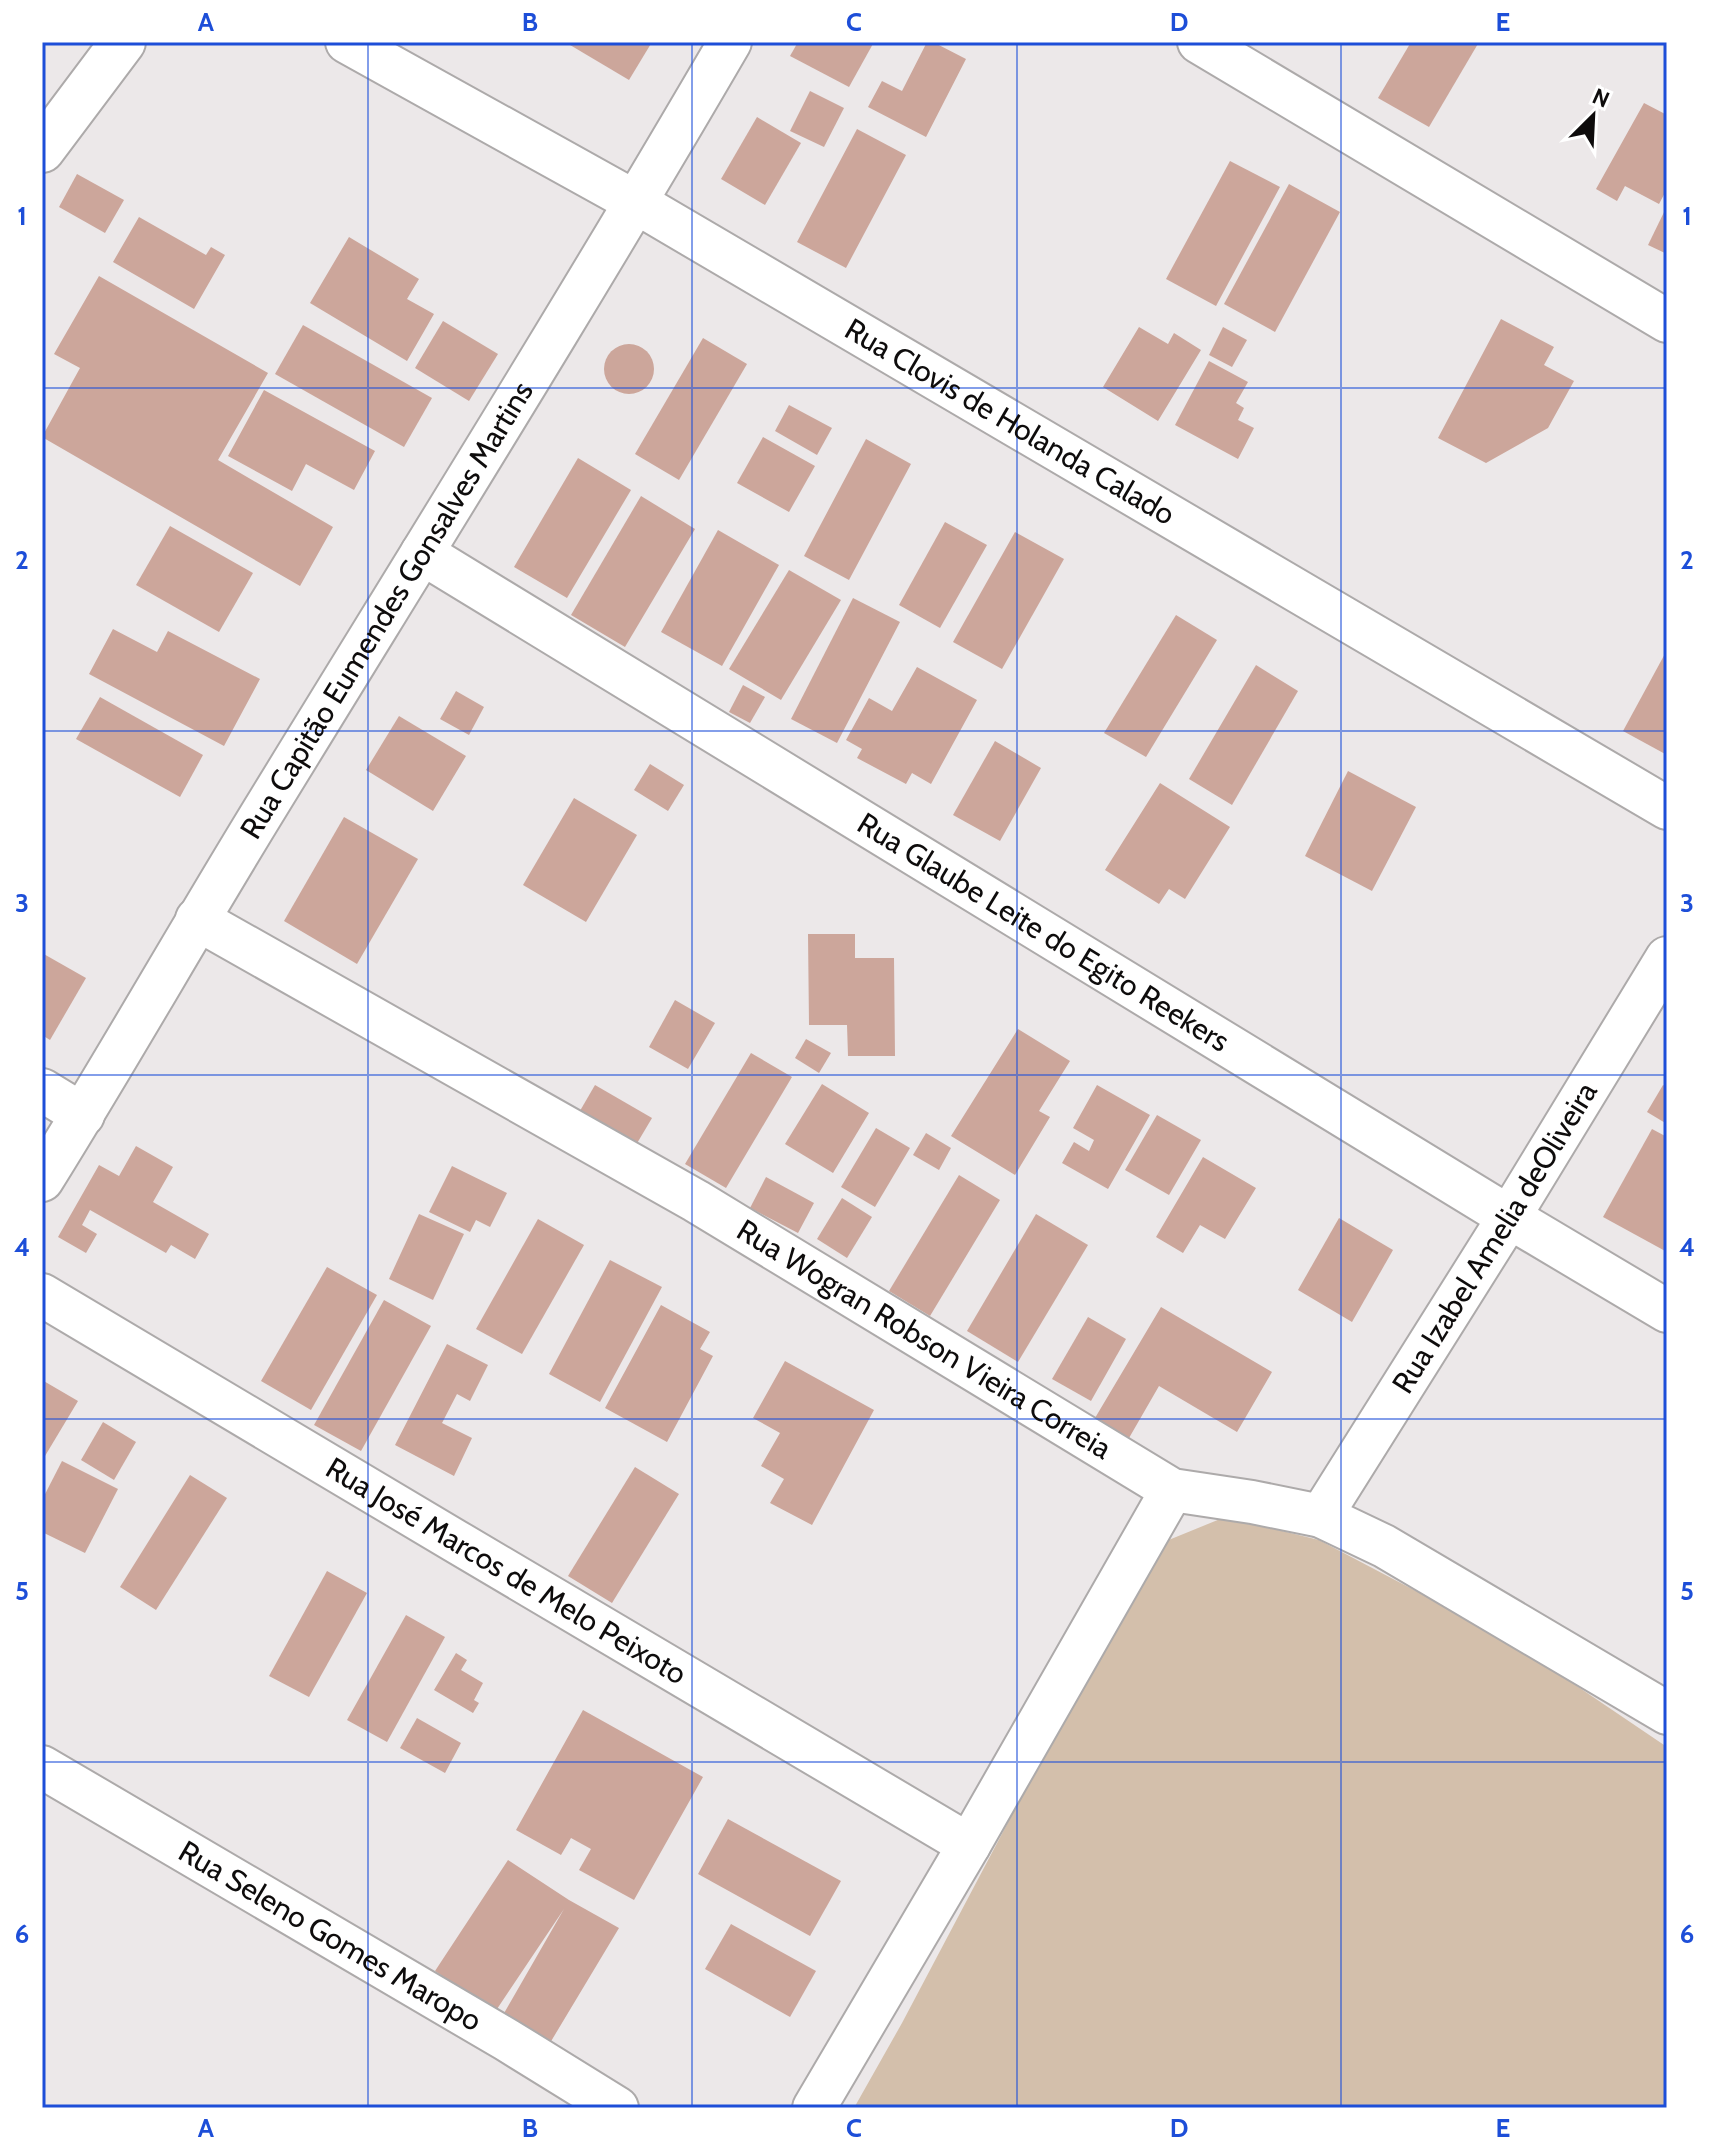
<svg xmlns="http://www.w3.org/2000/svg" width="1709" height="2150" font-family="Cabin,sans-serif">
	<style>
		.green { fill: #d3bfab }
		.building { fill: #cca69b }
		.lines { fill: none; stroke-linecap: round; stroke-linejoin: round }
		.minor-casing { stroke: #adaaaa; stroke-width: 46 }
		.tertiary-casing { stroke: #adaaaa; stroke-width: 48 }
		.minor { stroke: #fff; stroke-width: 42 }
		.tertiary { stroke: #fff; stroke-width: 44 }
		.grid { fill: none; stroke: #1d4ed8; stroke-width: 2; stroke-opacity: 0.55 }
		.labels { text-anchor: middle; stroke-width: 6; stroke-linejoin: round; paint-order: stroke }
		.street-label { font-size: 30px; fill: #0e0c0c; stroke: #fff }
		.neatline { fill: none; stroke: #1d4ed8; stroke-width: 3 }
		.grid-label { font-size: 26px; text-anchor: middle; font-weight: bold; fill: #1d4ed8 }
	</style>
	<rect width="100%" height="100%" fill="#ece8e9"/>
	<!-- green -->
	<polygon class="green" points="1225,1517 1319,1540 1509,1640 1667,1747 1667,2108 854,2108 902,2023 1154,1546"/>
	<!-- building -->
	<g class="building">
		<polygon points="565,42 652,42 629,80"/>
		<polygon points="798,42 874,42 849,87 790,56"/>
		<polygon points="927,42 933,42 966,59 926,137 868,107 882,81 902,91"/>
		<polygon points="1411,42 1479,42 1429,127 1378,98"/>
		<polygon points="810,91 844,108 824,147 790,131"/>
		<polygon points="1644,103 1667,115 1667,189 1659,204 1625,186 1617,201 1596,189"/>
		<polygon points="757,117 801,143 765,205 721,179"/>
		<polygon points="857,129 906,155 846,268 797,242"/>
		<polygon points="1230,161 1280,187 1216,306 1166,279"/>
		<polygon points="77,174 124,200 105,233 59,207"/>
		<polygon points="1289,184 1340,212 1275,332 1224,304"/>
		<polygon points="1667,206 1667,254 1648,245"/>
		<polygon points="139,217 206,255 211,247 225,255 194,309 113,262"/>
		<polygon points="349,237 419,279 407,299 434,314 407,361 310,303"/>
		<polygon points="99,276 268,373 218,460 333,527 300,586 42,437 80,368 54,354"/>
		<polygon points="1501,319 1554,347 1544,365 1574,381 1548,428 1486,463 1438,438"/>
		<polygon points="443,321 498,354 469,401 415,368"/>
		<polygon points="303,325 432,398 404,447 275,374"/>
		<polygon points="1139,327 1168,344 1174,333 1201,350 1158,421 1103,387"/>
		<polygon points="1223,327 1247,340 1232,367 1209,355"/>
		<polygon points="703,338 747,364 679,480 635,454"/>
		<circle cx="629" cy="369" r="25"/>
		<polygon points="1209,361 1248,382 1236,403 1244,408 1238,420 1254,428 1238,459 1175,425"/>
		<polygon points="264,390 375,451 354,490 306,464 292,491 228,456"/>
		<polygon points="789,405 832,428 817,455 775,431"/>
		<polygon points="763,437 815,466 789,512 737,483"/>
		<polygon points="866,439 911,464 849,580 804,556"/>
		<polygon points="578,458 631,490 567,598 514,567"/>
		<polygon points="641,496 695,529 625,647 571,615"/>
		<polygon points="945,522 987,545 940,628 899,605"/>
		<polygon points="170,526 253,573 219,632 136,585"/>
		<polygon points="718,530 779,565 722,666 661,632"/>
		<polygon points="1015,532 1064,559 1002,669 953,642"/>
		<polygon points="789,570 841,600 781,700 729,669"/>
		<polygon points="853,598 900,622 837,743 791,719"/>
		<polygon points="1176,615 1217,640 1146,757 1104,733"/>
		<polygon points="113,629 157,652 168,631 260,679 224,746 89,674"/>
		<polygon points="1667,650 1667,755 1623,731"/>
		<polygon points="1256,665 1298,691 1232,805 1189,779"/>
		<polygon points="917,667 977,700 931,784 912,773 906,784 857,758 862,749 846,740 869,698 892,711"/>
		<polygon points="743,685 765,697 750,723 729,712"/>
		<polygon points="456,691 484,707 469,735 440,719"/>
		<polygon points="100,697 203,755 180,797 76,739"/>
		<polygon points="399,716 466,756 433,811 366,770"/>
		<polygon points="995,741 1041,768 1000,841 953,815"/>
		<polygon points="650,764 684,785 668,811 634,790"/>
		<polygon points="1348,771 1416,807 1372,891 1305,856"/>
		<polygon points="1160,783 1230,827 1185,899 1169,889 1159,904 1105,870"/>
		<polygon points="574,798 637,835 586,922 523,885"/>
		<polygon points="344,817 418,859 357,964 284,921"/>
		<polygon points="808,934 855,934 855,958 894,958 895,1056 848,1056 847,1025 809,1025"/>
		<polygon points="42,953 86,978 50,1040 42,1035"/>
		<polygon points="675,1000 715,1023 688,1069 649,1047"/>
		<polygon points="1018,1029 1070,1061 1039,1111 1050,1117 1015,1175 951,1136"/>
		<polygon points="806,1039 831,1053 819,1073 795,1058"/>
		<polygon points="751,1053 792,1077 726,1188 685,1164"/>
		<polygon points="822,1084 869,1113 833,1173 785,1144"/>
		<polygon points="595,1085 652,1118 633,1150 577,1116"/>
		<polygon points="1097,1085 1150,1115 1108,1189 1062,1163 1074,1142 1089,1151 1094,1140 1073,1128"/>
		<polygon points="1663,1085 1667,1087 1667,1124 1647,1112"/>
		<polygon points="1157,1115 1201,1140 1169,1195 1125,1170"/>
		<polygon points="876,1128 910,1148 875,1207 841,1187"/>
		<polygon points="1652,1129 1667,1137 1667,1252 1603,1217"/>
		<polygon points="926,1133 951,1148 939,1170 913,1155"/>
		<polygon points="136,1146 173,1167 153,1202 209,1234 195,1259 171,1245 166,1253 90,1210 82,1225 97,1234 86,1253 58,1237 99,1165 119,1176"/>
		<polygon points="1203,1157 1256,1188 1225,1239 1200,1225 1183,1253 1156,1237"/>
		<polygon points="452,1166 507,1193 490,1227 476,1220 470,1232 429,1212"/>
		<polygon points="959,1175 1000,1200 930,1316 889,1291"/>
		<polygon points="766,1177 814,1203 798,1233 750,1208"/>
		<polygon points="842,1198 872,1217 847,1258 817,1239"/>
		<polygon points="419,1214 464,1234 433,1300 389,1279"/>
		<polygon points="1036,1214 1088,1245 1018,1362 967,1331"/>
		<polygon points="1339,1218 1393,1250 1352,1322 1298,1290"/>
		<polygon points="538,1219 584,1245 522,1354 476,1329"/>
		<polygon points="610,1260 662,1287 600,1402 549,1374"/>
		<polygon points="327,1267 377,1295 311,1410 261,1381"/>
		<polygon points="384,1300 431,1326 361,1451 314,1425"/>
		<polygon points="661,1305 710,1332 700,1349 713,1356 667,1442 605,1408"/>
		<polygon points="1161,1307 1272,1372 1237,1432 1159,1386 1129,1438 1095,1418"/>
		<polygon points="1088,1317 1126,1339 1091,1401 1052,1379"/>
		<polygon points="447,1344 488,1365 470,1401 457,1394 442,1423 472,1438 454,1476 395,1445"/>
		<polygon points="785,1361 874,1410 812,1525 770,1503 784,1479 761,1466 780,1433 753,1418"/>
		<polygon points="42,1380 78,1401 42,1461"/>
		<polygon points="103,1422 136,1442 114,1480 81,1460"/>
		<polygon points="62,1461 118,1489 85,1553 42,1532 42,1500"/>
		<polygon points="635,1467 679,1494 612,1603 568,1576"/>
		<polygon points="190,1475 227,1498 156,1610 120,1587"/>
		<polygon points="327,1571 367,1593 309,1697 269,1676"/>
		<polygon points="406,1615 445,1637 387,1742 347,1720"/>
		<polygon points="456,1653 467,1660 461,1670 483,1683 474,1700 479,1703 473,1713 434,1690"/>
		<polygon points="583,1710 703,1777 634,1900 579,1870 591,1849 571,1838 561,1855 516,1830"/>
		<polygon points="417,1718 461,1743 445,1773 400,1748"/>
		<polygon points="728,1819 841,1881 810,1936 698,1874"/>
		<polygon points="508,1860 569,1900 619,1928 550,2043 503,2015 564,1909 495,2012 435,1971"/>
		<polygon points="731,1924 816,1971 790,2017 705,1969"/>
	</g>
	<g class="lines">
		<defs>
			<g id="minor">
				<path id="s1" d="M347 42 637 203 1667 808"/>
				<polyline points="1199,42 1667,321"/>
				<path id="s2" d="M422 553 1509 1217 1667 1311"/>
				<path id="s3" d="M197 919 696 1201 1172 1490 1252 1502 1321 1516 1384 1546 1667 1713"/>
				<polyline points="42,1090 83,1115"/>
				<path id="s4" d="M42 1180C120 1055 192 927 269 802 424 549 581 298 730 42"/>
				<path id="s5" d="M42 1295C351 1478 659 1664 969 1845"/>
				<path id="s6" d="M1321 1516 1509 1217 1667 958"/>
				<path id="s7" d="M42 1767 507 2040 617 2108"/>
				<polyline points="814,2108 969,1845 1172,1490"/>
			</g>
			<polyline id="tertiary" points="42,150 123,42"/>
		</defs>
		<!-- minor casing -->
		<use href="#minor" class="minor-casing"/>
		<!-- tertiary casing -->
		<use href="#tertiary" class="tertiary-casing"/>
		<!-- minor -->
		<use href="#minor" class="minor"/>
		<!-- tertiary -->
		<use href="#tertiary" class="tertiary"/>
	</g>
	<!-- grid -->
	<path class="grid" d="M368 42V2108M692 42V2108M1017 42V2108M1341 42V2108M42 388H1667M42 731H1667M42 1075H1667M42 1419H1667M42 1762H1667"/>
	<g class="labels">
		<!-- street labels -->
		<g class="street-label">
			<text dy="10" stroke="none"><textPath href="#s1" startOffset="764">Rua Clovis de Holanda Calado</textPath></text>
			<text dy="10" stroke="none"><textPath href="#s4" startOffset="666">Rua Capitão Eumendes Gonsalves Martins</textPath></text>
			<text dy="10" stroke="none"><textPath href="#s2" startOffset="728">Rua Glaube Leite do Egito Reekers</textPath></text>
			<text dy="10" stroke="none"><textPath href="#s6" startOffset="328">Rua Izabel Amelia deOliveira</textPath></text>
			<text dy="10" stroke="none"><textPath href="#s3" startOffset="840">Rua Wogran Robson Vieira Correia</textPath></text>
			<text dy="10" stroke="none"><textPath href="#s5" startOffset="540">Rua José Marcos de Melo Peixoto</textPath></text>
			<text dy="10" stroke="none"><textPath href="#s7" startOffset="334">Rua Seleno Gomes Maropo</textPath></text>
		</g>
	</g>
	<!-- border -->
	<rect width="1709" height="2150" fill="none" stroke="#ffffff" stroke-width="88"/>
	<!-- north arrow -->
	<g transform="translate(1593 116) rotate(24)" stroke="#ffffff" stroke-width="6" paint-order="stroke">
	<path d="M0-6L14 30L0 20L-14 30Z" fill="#0e0c0c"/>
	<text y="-12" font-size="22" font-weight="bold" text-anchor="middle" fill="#0e0c0c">N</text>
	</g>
	<rect x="44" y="44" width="1621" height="2062" class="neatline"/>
	<g class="grid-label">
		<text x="206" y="31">A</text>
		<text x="530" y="31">B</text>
		<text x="854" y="31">C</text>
		<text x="1179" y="31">D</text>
		<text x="1503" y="31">E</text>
		<text x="22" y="225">1</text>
		<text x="1687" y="225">1</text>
		<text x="22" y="569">2</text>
		<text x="1687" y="569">2</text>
		<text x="22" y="912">3</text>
		<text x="1687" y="912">3</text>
		<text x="22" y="1256">4</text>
		<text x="1687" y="1256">4</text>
		<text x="22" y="1600">5</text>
		<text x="1687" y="1600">5</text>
		<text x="22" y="1943">6</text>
		<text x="1687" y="1943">6</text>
		<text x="206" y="2137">A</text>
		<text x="530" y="2137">B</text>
		<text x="854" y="2137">C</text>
		<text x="1179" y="2137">D</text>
		<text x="1503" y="2137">E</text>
	</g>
</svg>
